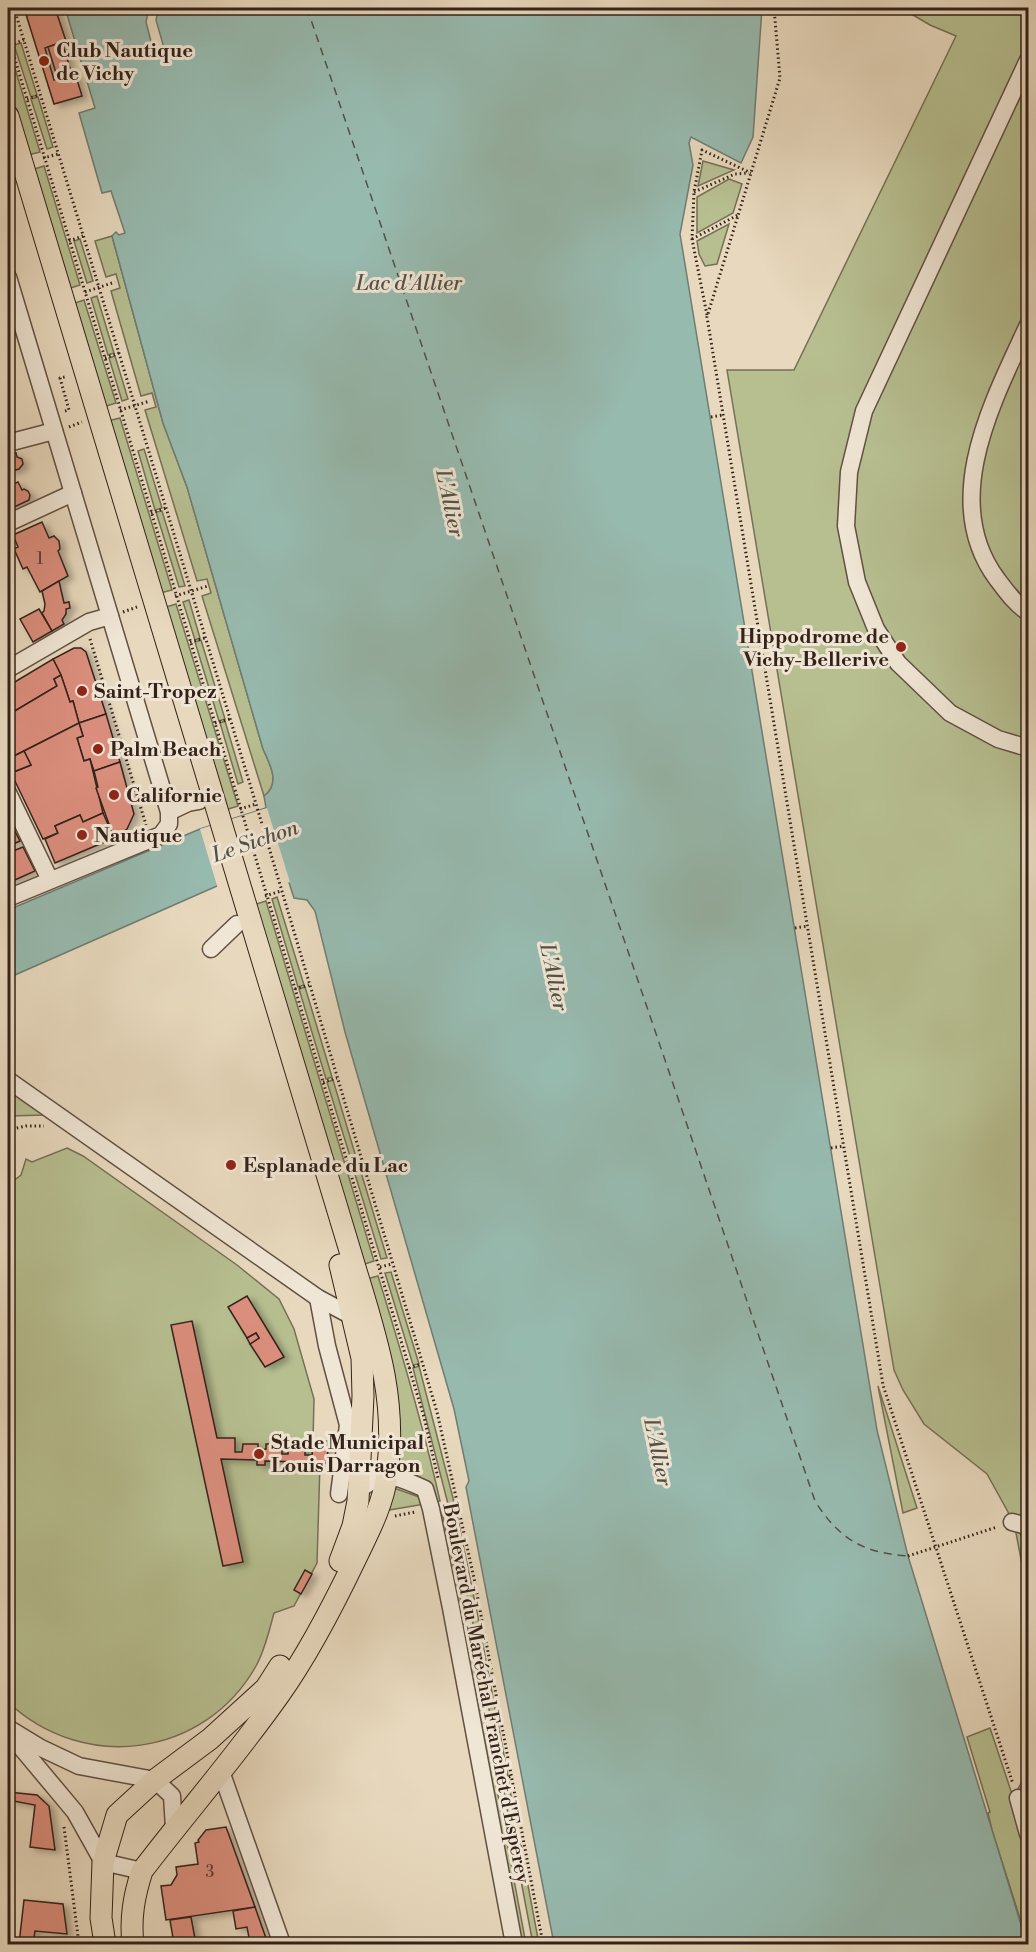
<svg xmlns="http://www.w3.org/2000/svg" width="1036" height="1952" font-family="'Libre Bodoni',serif">
	<style>
		.green { fill: #b7bf91; stroke: #767056; stroke-width: 1.5 }
		.water { fill: #97baaf; stroke: #6f7d73; stroke-width: 1.5 }
		.pier { fill: #e8d9be }
		.lines { fill: none; stroke-linecap: round; stroke-linejoin: round }
		.ferry { stroke: #525047; stroke-width: 1.5; stroke-dasharray: 8 6; stroke-linecap: butt }
		.building { fill: #db8e7d; stroke: #34221a; stroke-width: 1.5; filter: url(#shadow) }
		.minor-casing { stroke: #615043; stroke-width: 19 }
		.major-casing { stroke: #34221a; stroke-width: 23 }
		.path { stroke: #34221a; stroke-width: 3; stroke-dasharray: 1.5 3; stroke-linecap: butt }
		.minor { stroke: #f0e6d5; stroke-width: 16 }
		.major { stroke: #e8d9be; stroke-width: 21 }
		.poi-dot { fill: #8f2418; stroke: #f0e6d5; stroke-width: 2 }
		.labels { text-anchor: middle; stroke-width: 6; stroke-linejoin: round; paint-order: stroke }
		.number-label { font-size: 16px; fill: #5e3d33 }
		.poi-label { font-size: 20px; font-weight: bold; fill: #34221a; stroke: #f0e6d5; text-anchor: start }
		.street-label { font-size: 20px; fill: #34221a; stroke: #f0e6d5 }
		.water-label { font-size: 21px; font-style: italic; fill: #525047; stroke: #f0e6d5 }
	</style>
	<defs>
		<filter id="shadow"><feDropShadow dx="5.5" dy="3" stdDeviation="3" flood-color="#0004"/></filter>
	</defs>
	<rect width="100%" height="100%" fill="#e8d9be"/>
	<filter id="stains"><feTurbulence type="fractalNoise" baseFrequency=".00333" numOctaves="4"/><feColorMatrix values="0 0 0 0 .2 0 0 0 0 .09 0 0 0 0 .02 0 0 0 .5 -.17"/></filter>
	<radialGradient id="worn" r=".72"><stop offset=".6" stop-color="#630" stop-opacity="0"/><stop offset="1" stop-color="#630" stop-opacity=".3"/></radialGradient>
	<!-- green -->
	<g class="green">
		<polygon points="901,8 1028,8 1028,1596 1016,1533 1008,1512 987,1474 924,1424 903,1390 894,1370 727,370 794,370 956,36 930,25"/>
		<polygon points="21,43 37,95 31,97 14,45"/>
		<polygon points="8,45 40,152 24,156 8,101"/>
		<polygon points="38,97 53,147 47,149 31,99"/>
		<polygon points="703,161 734,170 698,186"/>
		<polygon points="44,166 80,285 64,290 28,171"/>
		<polygon points="729,179 742,184 733,213 697,233 697,197"/>
		<polygon points="729,224 717,264 705,266 699,254 697,241"/>
		<path d="M112 236 163 423 187 487 263 749C270 764 281 784 264 796L202 596 211 593 207 579 197 581 145 410 156 407 152 393 141 396 111 291 120 288 116 274 106 277 95 241Z"/>
		<polygon points="80,239 93,281 87,283 74,241"/>
		<polygon points="97,296 114,353 108,355 91,298"/>
		<polygon points="84,300 116,403 100,408 69,305"/>
		<polygon points="115,356 128,399 122,401 109,358"/>
		<polygon points="120,418 172,590 156,594 104,422"/>
		<polygon points="144,449 162,508 155,510 138,451"/>
		<polygon points="162,511 185,586 179,587 156,512"/>
		<polygon points="189,600 200,638 195,640 183,602"/>
		<polygon points="176,604 238,806 222,811 160,609"/>
		<polygon points="201,640 225,719 219,721 195,642"/>
		<polygon points="225,721 243,782 238,784 220,723"/>
		<polygon points="277,897 304,985 298,987 272,899"/>
		<polygon points="266,901 374,1261 359,1266 250,906"/>
		<polygon points="305,987 332,1077 326,1079 299,989"/>
		<polygon points="333,1080 359,1167 354,1169 327,1082"/>
		<polygon points="8,1090 44,1115 8,1116"/>
		<path d="M67 1148 83 1156 237 1265 279 1299 294 1329 314 1399 313 1441H328L327 1463H320L317 1563 294 1606 274 1613C269 1631 265 1650 256 1666 204 1758 83 1773 8 1702V1185L21 1175 26 1159 32 1162Z"/>
		<polygon points="360,1169 387,1258 381,1259 354,1171"/>
		<polygon points="391,1272 419,1364 413,1365 385,1273"/>
		<path d="M378 1276C401 1350 423 1425 440 1501L435 1502 426 1481 400 1466 396 1460 363 1280Z"/>
		<polygon points="419,1366 454,1502 448,1504 413,1368"/>
		<polygon points="878,1386 917,1508 903,1513"/>
		<polygon points="394,1488 419,1497 425,1504 389,1510"/>
		<polygon points="455,1505 481,1632 475,1633 448,1506"/>
		<polygon points="442,1512 468,1634 526,1944 520,1944 437,1513"/>
		<polygon points="481,1635 508,1776 502,1777 475,1636"/>
		<polygon points="990,1728 1013,1797 1028,1772 1028,1944 992,1830 988,1813 990,1812 967,1737"/>
		<polygon points="508,1779 520,1846 514,1847 502,1780"/>
		<polygon points="521,1848 539,1944 533,1944 515,1849"/>
	</g>
	<!-- water -->
	<path class="water" d="M65 8H149L146 22 155 57 164 48 156 20 159 8H762L753 137 741 163 691 137 689 143 693 165 680 234 877 1430 908 1556 1027 1944H554L466 1487 469 1481 454 1409 345 1032 315 911 307 900 294 898 284 867 217 886 8 978V910L200 829 266 808 264 796C281 784 270 764 263 749L187 487 163 423 112 236 116 232 119 235 125 233 111 191 102 193 79 113 95 108Z"/>
	<!-- pier -->
	<polygon class="pier" points="267,808 290,882 287,883 283,870 218,889 200,829"/>
	<g class="lines">
		<!-- ferry -->
		<path class="ferry" d="M307 8 815 1501C839 1539 863 1553 908 1556"/>
	</g>
	<!-- building -->
	<g class="building">
		<polygon points="24,8 55,8 66,41 45,48 54,80 75,73 82,96 54,104"/>
		<polygon points="62,42 70,68 56,73 48,47"/>
		<polygon points="16,453 17,457 22,459 23,464 19,469 8,472 8,455"/>
		<polygon points="18,482 22,490 24,489 28,491 30,495 29,500 8,510 8,486"/>
		<polygon points="42,522 49,538 54,536 59,541 60,549 58,551 68,576 40,592 27,567 23,569 14,549 18,547 13,535"/>
		<polygon points="59,581 64,603 69,602 70,608 66,609 66,614 62,620 64,624 52,631 42,613 44,611 45,604 42,591"/>
		<polygon points="39,609 52,631 33,642 20,619"/>
		<polygon points="74,648 81,648 86,652 106,714 79,723 73,701 70,702 61,675 53,659"/>
		<polygon points="53,659 61,675 54,679 57,686 8,715 8,686"/>
		<polygon points="61,675 70,702 73,701 79,723 8,759 8,715 57,686 54,679"/>
		<polygon points="106,714 120,762 94,771 90,759 84,761 77,738 83,736 79,723"/>
		<polygon points="79,723 83,736 77,738 84,761 90,759 103,813 83,822 80,815 55,826 58,833 43,839 11,773 31,765 24,751"/>
		<polygon points="24,751 31,765 11,773 8,766 8,759"/>
		<polygon points="120,762 134,814 127,829 114,838 96,788 98,787 94,771"/>
		<polygon points="103,813 114,838 55,863 45,839 58,833 55,826 80,815 83,822"/>
		<polygon points="10,822 20,841 8,846 8,823"/>
		<polygon points="23,847 35,871 8,883 8,853"/>
		<polygon points="247,1296 284,1357 265,1367 250,1344 259,1338 256,1333 247,1338 228,1307"/>
		<polygon points="192,1321 217,1438 235,1438 235,1452 242,1452 243,1444 258,1444 258,1450 266,1449 266,1444 282,1444 282,1454 288,1454 289,1440 305,1441 305,1455 312,1455 313,1446 328,1446 327,1463 313,1462 313,1466 304,1466 304,1462 265,1461 265,1465 257,1465 257,1460 221,1459 243,1562 223,1566 171,1325"/>
		<polygon points="256,1333 259,1338 250,1344 247,1338"/>
		<polygon points="305,1570 312,1574 301,1594 294,1590"/>
		<polygon points="8,1792 37,1795 49,1806 55,1850 30,1847 35,1805 8,1800"/>
		<polygon points="226,1827 255,1907 166,1920 161,1886 171,1885 177,1875 176,1867 198,1864 195,1843 199,1842 198,1840 206,1830"/>
		<polygon points="24,1900 63,1904 67,1934 35,1931 33,1944 19,1944"/>
		<polygon points="255,1907 267,1941 250,1943 247,1927 236,1929 233,1911"/>
		<polygon points="191,1917 196,1944 174,1944 170,1920"/>
	</g>
	<g class="lines">
		<defs>
			<g id="minor">
				<polyline points="1028,60 864,411 849,472 846,526 857,582 876,629 898,663 950,713 998,739 1028,748"/>
				<polyline points="8,277 169,812 169,824 161,835 8,898"/>
				<path d="M1028 325C993 401 939 501 997 579 1006 591 1016 605 1028 612"/>
				<polyline points="8,443 54,431"/>
				<polyline points="8,523 73,493"/>
				<polyline points="8,669 89,622 110,616"/>
				<polyline points="8,793 50,880"/>
				<polyline points="169,812 188,803 199,801"/>
				<polyline points="211,949 237,924"/>
				<polyline points="8,1080 318,1298 348,1314 353,1314"/>
				<polyline points="318,1298 327,1346 348,1425 339,1494"/>
				<path d="M358 1491C386 1468 395 1476 425 1489L431 1509 451 1608 514 1944"/>
				<polyline points="1012,1522 1027,1526 1028,1530"/>
				<polyline points="8,1728 41,1748 79,1766 155,1780 172,1796 174,1828"/>
				<polyline points="9,1733 75,1812 103,1862 142,1871"/>
				<polyline points="220,1773 223,1777 282,1944"/>
				<polyline points="1018,1798 1028,1834"/>
			</g>
			<g id="major">
				<path d="M8 116 357 1274C378 1343 397 1401 387 1475 383 1505 368 1533 355 1560 333 1606 309 1653 279 1695 236 1756 187 1812 142 1871 134 1896 130 1918 133 1944"/>
				<polyline points="340,1265 362,1358 363,1396 358,1501 353,1526 340,1561"/>
				<polyline points="105,1944 101,1918 103,1862 117,1815 155,1780 210,1739 266,1688 280,1666"/>
			</g>
		</defs>
		<!-- minor casing -->
		<use href="#minor" class="minor-casing"/>
		<!-- major casing -->
		<use href="#major" class="major-casing"/>
		<!-- path -->
		<g class="path">
			<polyline points="14,8 256,804 437,1412 474,1578 543,1944"/>
			<polyline points="774,8 780,78 707,317 883,1385 1013,1784"/>
			<polyline points="8,36 424,1417 438,1478"/>
			<polyline points="10,45 24,40"/>
			<polyline points="27,99 40,95"/>
			<polyline points="43,158 58,154"/>
			<polyline points="694,192 735,174 749,173"/>
			<polyline points="692,239 738,215"/>
			<polyline points="69,241 83,236"/>
			<polyline points="85,292 115,282"/>
			<polyline points="707,315 692,239 694,192 702,150 751,173"/>
			<polyline points="105,358 119,353"/>
			<polyline points="120,410 150,401"/>
			<polyline points="65,411 69,410 60,378 65,377"/>
			<polyline points="711,417 723,415"/>
			<polyline points="69,427 82,422"/>
			<polyline points="151,513 166,508"/>
			<polyline points="175,596 208,586"/>
			<polyline points="123,612 137,607"/>
			<polyline points="746,634 759,632"/>
			<polyline points="90,639 146,825"/>
			<polyline points="190,642 205,638"/>
			<polyline points="215,723 230,719"/>
			<polyline points="240,809 256,804"/>
			<polyline points="265,896 281,891"/>
			<polyline points="795,928 808,926"/>
			<polyline points="295,989 309,985"/>
			<polyline points="323,1082 337,1078"/>
			<polyline points="8,1130 26,1126 44,1126"/>
			<polyline points="831,1148 844,1146"/>
			<polyline points="350,1172 364,1167"/>
			<polyline points="380,1267 392,1264"/>
			<polyline points="409,1368 421,1364"/>
			<polyline points="445,1505 458,1503"/>
			<polyline points="395,1516 415,1512"/>
			<polyline points="908,1556 997,1527"/>
			<polyline points="500,1779 512,1776"/>
			<polyline points="64,1827 79,1944"/>
			<polyline points="512,1849 525,1846"/>
		</g>
		<!-- minor -->
		<use href="#minor" class="minor"/>
		<!-- major -->
		<use href="#major" class="major"/>
	</g>
	<!-- markers -->
	<g class="poi-dot">
		<circle cx="44" cy="61" r="6"/>
		<circle cx="901" cy="647" r="6"/>
		<circle cx="82" cy="691" r="6"/>
		<circle cx="98" cy="749" r="6"/>
		<circle cx="114" cy="795" r="6"/>
		<circle cx="82" cy="835" r="6"/>
		<circle cx="231" cy="1165" r="6"/>
		<circle cx="259" cy="1454" r="6"/>
	</g>
	<g class="labels">
		<!-- number labels -->
		<g class="number-label">
			<text x="40" y="564">1</text>
			<text x="210" y="1877">3</text>
		</g>
		<!-- poi labels -->
		<g class="poi-label">
			<text x="56" y="57">Club Nautique<tspan x="56" dy="23">de Vichy</tspan></text>
			<text x="889" y="643" text-anchor="end">Hippodrome de<tspan x="889" dy="23">Vichy-Bellerive</tspan></text>
			<text x="94" y="698">Saint-Tropez</text>
			<text x="110" y="756">Palm Beach</text>
			<text x="126" y="802">Californie</text>
			<text x="94" y="842">Nautique</text>
			<text x="243" y="1172">Esplanade du Lac</text>
			<text x="271" y="1449">Stade Municipal<tspan x="271" dy="23">Louis Darragon</tspan></text>
		</g>
		<!-- street labels -->
		<g class="street-label">
			<text transform="translate(487 1693) rotate(79)" y="7">Boulevard du Maréchal Franchet d'Esperey</text>
		</g>
		<!-- water labels -->
		<g class="water-label">
			<text x="409" y="290">Lac d'Allier</text>
			<text transform="translate(450 503) rotate(78)" y="7">L'Allier</text>
			<text transform="translate(255 841) rotate(-19)" y="7">Le Sichon</text>
			<text transform="translate(554 977) rotate(78)" y="7">L'Allier</text>
			<text transform="translate(658 1452) rotate(78)" y="7">L'Allier</text>
		</g>
	</g>
	<!-- margin -->
	<rect width="1036" height="1952" fill="none" stroke="#e8d9be" stroke-width="30"/>
	<rect x="9" y="9" width="1018" height="1934" fill="none" stroke="#34221a" stroke-width="3"/>
	<rect x="15" y="15" width="1006" height="1922" fill="none" stroke="#34221a" stroke-width="1.5"/>
	<rect width="100%" height="100%" filter="url(#stains)"/>
	<rect width="100%" height="100%" fill="url(#worn)"/>
</svg>
